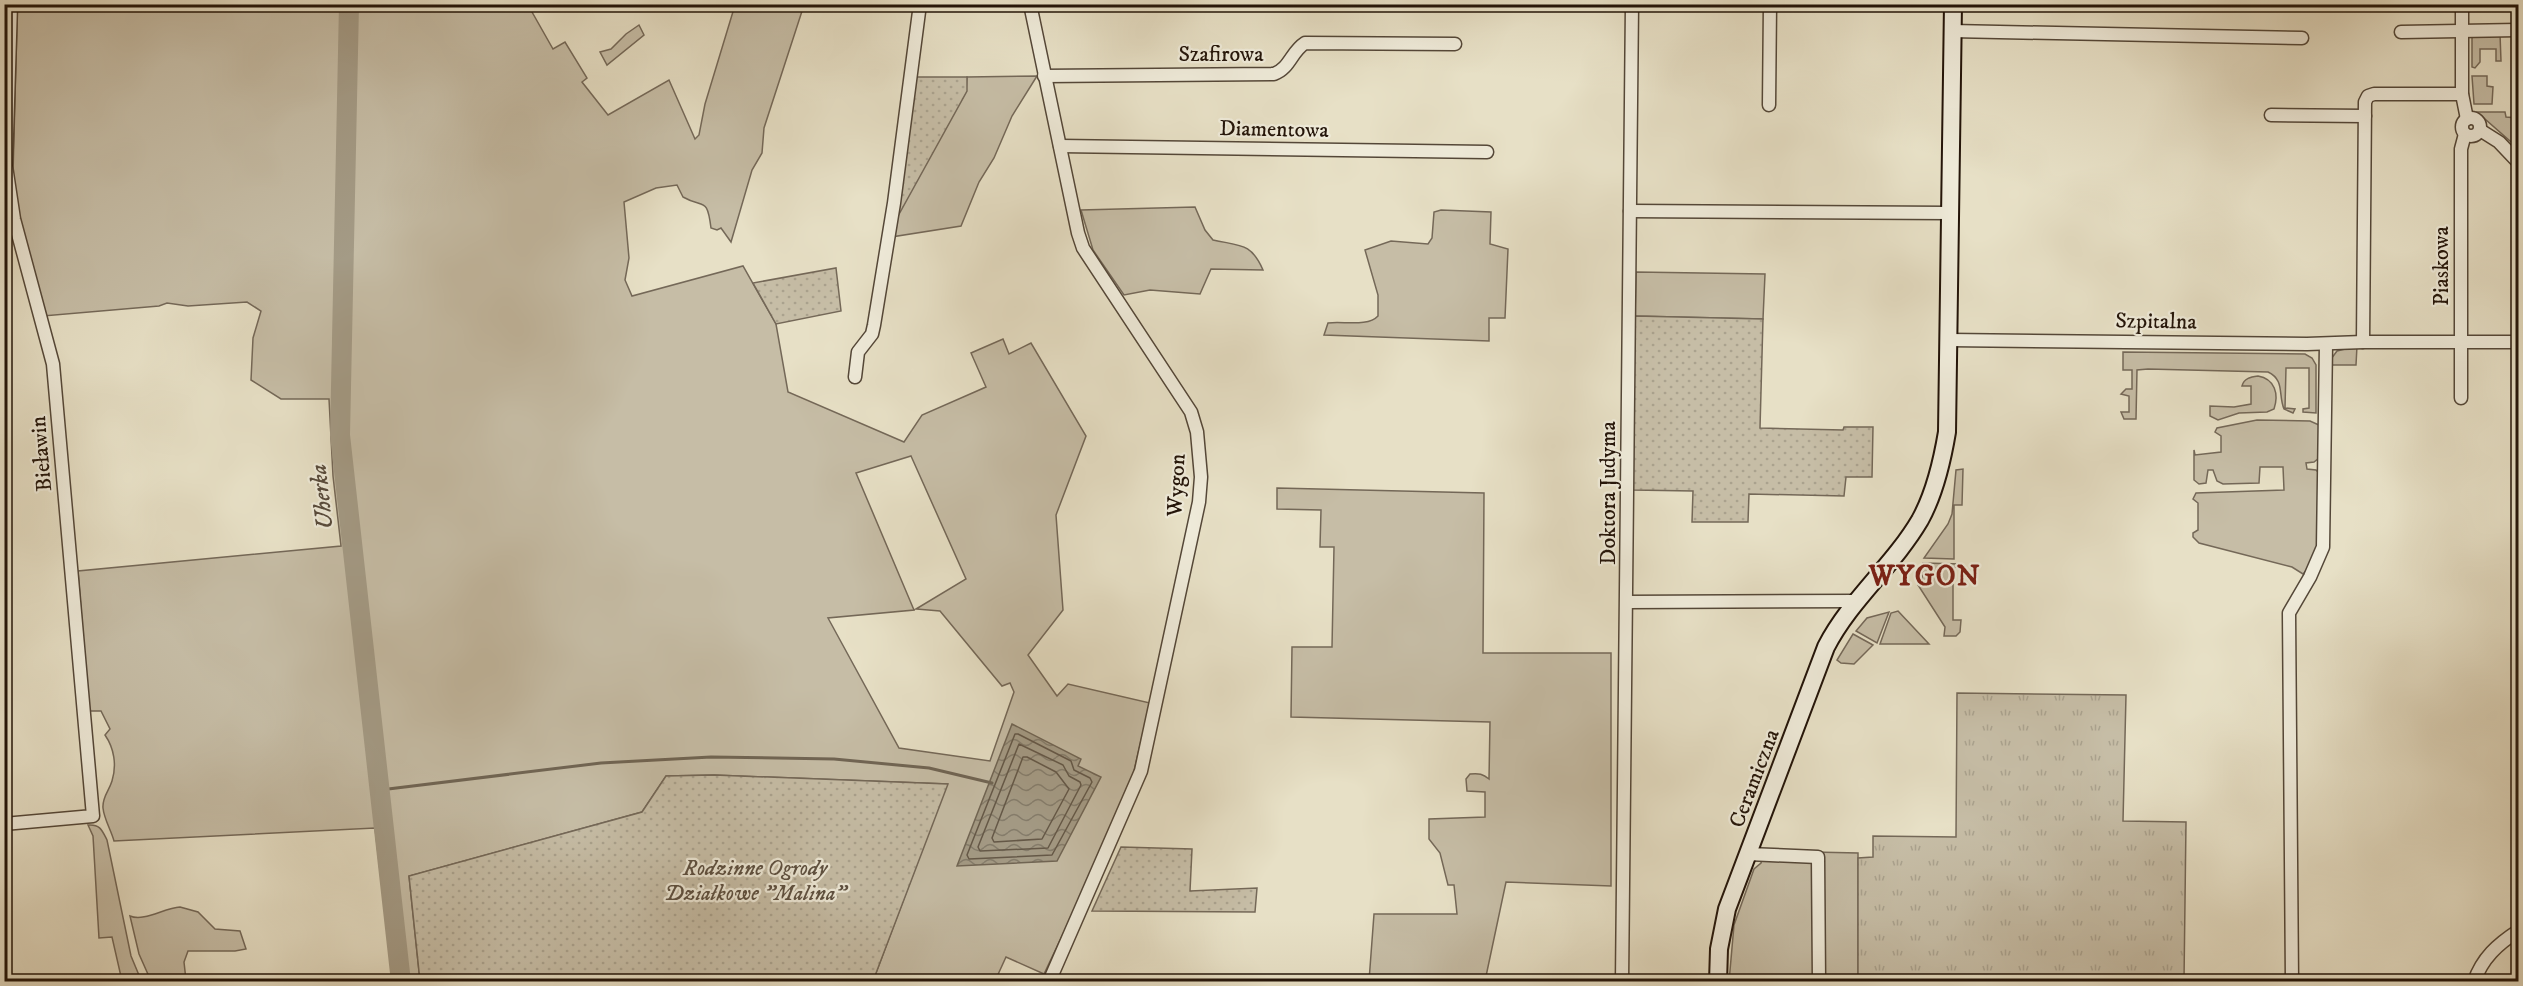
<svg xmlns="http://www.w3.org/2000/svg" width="2523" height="986" font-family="'IM FELL DW Pica',serif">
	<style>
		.grass { fill: #c6bda6; stroke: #746858; stroke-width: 1.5; fill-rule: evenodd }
		.park { fill: url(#park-tufts); stroke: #746858; stroke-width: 1.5 }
		.garden { fill: url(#garden-dots); stroke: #746858; stroke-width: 1.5 }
		.water { fill: url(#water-waves); stroke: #706554; stroke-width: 1.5 }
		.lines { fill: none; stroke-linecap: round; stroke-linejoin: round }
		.shore { stroke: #645848; stroke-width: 1.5 }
		.stream { stroke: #706554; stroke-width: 3 }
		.river { stroke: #a49b86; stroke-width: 20 }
		.street-casing { stroke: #544738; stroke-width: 15 }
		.secondary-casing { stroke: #231409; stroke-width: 20 }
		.street { stroke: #efebda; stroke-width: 12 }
		.secondary { stroke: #efebda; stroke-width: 16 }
		.labels { text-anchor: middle; stroke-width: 4.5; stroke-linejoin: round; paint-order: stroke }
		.street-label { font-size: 22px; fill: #231409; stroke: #efebda }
		.park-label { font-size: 22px; font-style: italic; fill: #5c4f40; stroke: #efebda }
		.water-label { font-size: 24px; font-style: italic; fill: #574a3b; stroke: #efebda }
		.district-label { font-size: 28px; font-weight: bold; letter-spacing: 1.5px; fill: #7a1f14; stroke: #efebda }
	</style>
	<defs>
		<pattern id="park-tufts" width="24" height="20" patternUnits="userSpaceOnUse" patternTransform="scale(1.5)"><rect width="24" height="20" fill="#c6bda6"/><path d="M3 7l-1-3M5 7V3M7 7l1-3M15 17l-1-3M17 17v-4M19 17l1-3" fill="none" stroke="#aaa28e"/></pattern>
		<pattern id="garden-dots" width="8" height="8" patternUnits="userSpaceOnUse" patternTransform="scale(1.5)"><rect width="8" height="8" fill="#c6bda6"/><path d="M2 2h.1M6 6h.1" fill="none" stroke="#aaa28e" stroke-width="1.8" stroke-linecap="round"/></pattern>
		<pattern id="water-waves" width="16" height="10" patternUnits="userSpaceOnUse" patternTransform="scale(1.5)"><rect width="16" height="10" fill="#a49b86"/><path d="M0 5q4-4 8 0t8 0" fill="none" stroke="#857d6c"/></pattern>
	</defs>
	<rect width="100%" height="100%" fill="#e7e0c6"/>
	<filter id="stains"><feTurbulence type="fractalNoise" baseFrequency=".00333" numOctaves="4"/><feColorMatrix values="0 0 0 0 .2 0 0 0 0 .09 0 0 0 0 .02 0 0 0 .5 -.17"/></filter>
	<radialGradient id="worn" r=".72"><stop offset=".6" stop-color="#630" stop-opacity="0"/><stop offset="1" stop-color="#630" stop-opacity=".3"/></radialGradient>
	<!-- grass -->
	<g class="grass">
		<path d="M4 5H528L553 49 565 42 587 78 582 82 608 115 669 80 695 139 699 135 705 104 735 5H804L764 128 762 153 752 170 731 242 721 228 717 230 711 228C707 196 704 209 683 197L677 185 656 188 624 202 629 258 625 280 632 296 743 266 776 324 788 392 904 442 922 415 986 387 971 353 1003 339 1009 354 1031 343 1086 436 1056 515 1063 610 1028 655 1057 696 1068 684 1150 703 1133 775 1081 896 1044 974 1006 957 995 981H873L947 784 714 775 666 776 642 812 409 876 420 981H393L375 828 114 841C111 830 104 819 103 808 102 797 109 791 112 781 117 765 114 748 105 735L110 729 101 711H89L78 571 341 546 333 476 329 399H281L251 380 253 338 261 311 247 302 188 306 167 303 159 306 43 316 17 219 13 174 17 23 15 15 5 13ZM911 456 966 579 916 609 940 611 1002 686 1010 683 1014 692 990 761 899 748 828 618 914 610 856 473Z"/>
		<polygon points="639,25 644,35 607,65 600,52 611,49 626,34"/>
		<polygon points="2500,34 2501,61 2496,61 2496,49 2480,49 2480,62 2475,68 2472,67 2472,38 2474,35"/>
		<polygon points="1037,76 1012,116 994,158 979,182 961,226 891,237 894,219 966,91 967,77"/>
		<polygon points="2472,76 2487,76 2487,86 2493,87 2492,104 2474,104"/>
		<polygon points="2477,112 2505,112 2506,117 2518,118 2518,148"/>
		<path d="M1195 207 1205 230 1213 240C1239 246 1251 242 1263 270L1211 269 1200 294 1150 290 1124 295 1093 250 1081 210Z"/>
		<path d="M1441 210 1491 212 1490 244 1508 249 1505 318H1489V341L1324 335 1328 323C1343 321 1368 327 1378 316V295L1365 250 1391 241 1428 244 1432 238 1434 212Z"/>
		<polygon points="1636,272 1765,274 1763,319 1635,316"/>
		<polygon points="2357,346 2356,365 2331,365 2331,359 2337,351"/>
		<path d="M2123 352 2305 354 2312 358 2316 365V413L2303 412V409L2309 408V368H2286L2285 408 2295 409 2293 413 2284 409C2278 395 2285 380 2268 372L2148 369 2137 370 2136 419H2124L2121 412H2129V396L2121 394 2126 389H2132V370H2123Z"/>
		<path d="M2258 376C2275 379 2279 394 2274 409L2267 412 2239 413 2218 420 2210 416V406L2234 407 2251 404V386H2242C2244 378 2251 377 2258 376Z"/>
		<path d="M2257 420 2310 421 2319 425V458L2314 462 2306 463 2307 469 2316 470 2319 473C2319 503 2327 552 2303 574L2292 567 2199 543 2193 537V533L2198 530V503L2193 499 2196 493 2284 490 2283 467H2260L2259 483 2223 484 2217 481 2213 470H2208L2206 483 2199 484 2194 480V450L2195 455 2221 452V436L2215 432 2217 428Z"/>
		<polygon points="1963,469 1962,505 1954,505 1954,559 1924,558 1948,524 1952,514 1956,470"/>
		<path d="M1277 488 1484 493 1483 653H1611V886L1506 882 1485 981H1369L1374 914H1457L1454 885H1448L1440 853 1429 839V819L1485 817V792L1467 791 1466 779 1470 774C1479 773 1483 774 1489 779L1490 722 1291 717 1292 647H1332L1334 547H1320L1321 510 1277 509Z"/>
		<polygon points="1923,563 1960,564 1953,569 1953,620 1961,620 1960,632 1956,636 1944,636 1945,627 1918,585 1922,579"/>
		<polygon points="1898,611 1929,644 1880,644 1891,613"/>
		<polygon points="1889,612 1877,643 1856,631 1867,618"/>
		<polygon points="1853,634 1873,645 1854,664 1841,663 1837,660"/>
		<path d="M88 825C100 824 102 830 107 840L131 956 141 980 122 981 112 937 99 938 93 836Z"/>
		<polygon points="1764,851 1858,853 1858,981 1729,982 1734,925 1754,869 1761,863"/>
		<path d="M180 907 198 912 215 929 240 931 246 949 235 951H188L184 962 186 980 151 981 139 954 130 916C144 922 164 908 180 907Z"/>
	</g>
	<!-- park -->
	<polygon class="park" points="1957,693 2126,695 2123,821 2186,822 2184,981 1858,981 1858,858 1873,857 1873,836 1956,837"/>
	<!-- garden -->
	<g class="garden">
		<polygon points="912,77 967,77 967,91 898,216 894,219"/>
		<polygon points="836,268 841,311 776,324 753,283"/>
		<polygon points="1635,316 1763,319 1760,428 1843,430 1844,427 1873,427 1872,477 1846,477 1844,496 1749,494 1748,522 1692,522 1693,491 1633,490"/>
		<polygon points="714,775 948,784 873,981 420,981 409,876 642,812 666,776"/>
		<polygon points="1121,847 1192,849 1190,891 1257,888 1255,912 1092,911"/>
	</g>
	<!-- water -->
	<polygon class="water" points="1012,724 1081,759 1078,766 1101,777 1057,861 957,866"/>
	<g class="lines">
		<!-- shore -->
		<g class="shore">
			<polygon points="1015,734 1018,734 1071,761 1074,770 1090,778 1092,782 1052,855 969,859 967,855"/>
			<polygon points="1019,744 1063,765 1069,776 1080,782 1081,785 1048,848 980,851 978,847"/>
			<polygon points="1023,757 1027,757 1056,772 1069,789 1042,839 994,842 992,838"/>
		</g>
		<!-- stream -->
		<polyline class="stream" points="380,790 601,763 711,757 834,759 929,768 992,783"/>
		<!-- river -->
		<polyline class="river" points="349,4 340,435 401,982"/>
		<defs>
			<g id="street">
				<polyline points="1030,4 1078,233 1083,248 1191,412 1197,432 1201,477 1199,502 1141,771 1049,982"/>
				<polyline points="2462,4 2462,94 2467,119"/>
				<polyline points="1952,31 2302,38"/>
				<polyline points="2401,32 2518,30"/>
				<path d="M1044 76 1274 74C1290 68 1291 52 1305 43L1455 44"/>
				<polyline points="1769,105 1770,4"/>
				<polyline points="2271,115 2365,116"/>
				<circle cx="2471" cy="127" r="9"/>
				<polyline points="2480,130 2499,142 2518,162"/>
				<polyline points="1060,146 1487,152"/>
				<polyline points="1630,211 1950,213"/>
				<polyline points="1949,340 2307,344 2363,342 2518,342"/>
				<polyline points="2363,342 2365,102 2368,96 2374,94 2462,94"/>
				<polyline points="855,377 858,352 872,334 874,325 894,203 920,4"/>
				<polyline points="2461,398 2461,149 2465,134"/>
				<polyline points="1627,602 1857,601"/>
				<polyline points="4,824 93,816 53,364 14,219 6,166 11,4"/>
				<polyline points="1748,854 1818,857 1819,982"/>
				<polyline points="1622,982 1632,4"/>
				<polyline points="2292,982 2289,613 2310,577 2323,547 2326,344"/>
				<path d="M2474 982C2482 958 2498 944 2518 931"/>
			</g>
			<path id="secondary" d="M1718 982 1719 949 1727 909 1826 647C1850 600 1893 566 1920 520 1935 493 1942 462 1947 432L1953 4"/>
		</defs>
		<!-- street casing -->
		<use href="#street" class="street-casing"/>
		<!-- secondary casing -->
		<use href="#secondary" class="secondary-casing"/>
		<!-- street -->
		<use href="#street" class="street"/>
		<!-- secondary -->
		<use href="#secondary" class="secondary"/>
	</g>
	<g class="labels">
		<!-- street labels -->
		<g class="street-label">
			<text x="1221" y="61">Szafirowa</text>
			<text transform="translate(1274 128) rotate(1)" y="8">Diamentowa</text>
			<text transform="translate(2440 266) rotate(-90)" y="8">Piaskowa</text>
			<text transform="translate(2156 320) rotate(1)" y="8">Szpitalna</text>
			<text transform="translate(40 454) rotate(-95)" y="8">Bieławin</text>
			<text transform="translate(1175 485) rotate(-87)" y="8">Wygon</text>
			<text transform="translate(1607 493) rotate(-90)" y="8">Doktora Judyma</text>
			<text transform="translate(1753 778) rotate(-69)" y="8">Ceramiczna</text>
		</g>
		<!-- park labels -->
		<g class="park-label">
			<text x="755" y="875">Rodzinne Ogrody<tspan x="755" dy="25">Działkowe "Malina"</tspan></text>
		</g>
		<!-- water labels -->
		<g class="water-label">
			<text transform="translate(321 497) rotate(-96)" y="8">Uherka</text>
		</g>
		<!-- district labels -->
		<g class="district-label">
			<text x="1925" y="585">WYGON</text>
		</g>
	</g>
	<!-- margin -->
	<rect width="2523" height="986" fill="none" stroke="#e7e0c6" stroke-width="24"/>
	<rect x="6" y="6" width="2511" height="974" fill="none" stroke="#231409" stroke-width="3"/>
	<rect x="12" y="12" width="2499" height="962" fill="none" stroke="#231409" stroke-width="1.5"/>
	<rect width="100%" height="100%" filter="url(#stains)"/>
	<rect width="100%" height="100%" fill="url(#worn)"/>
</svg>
